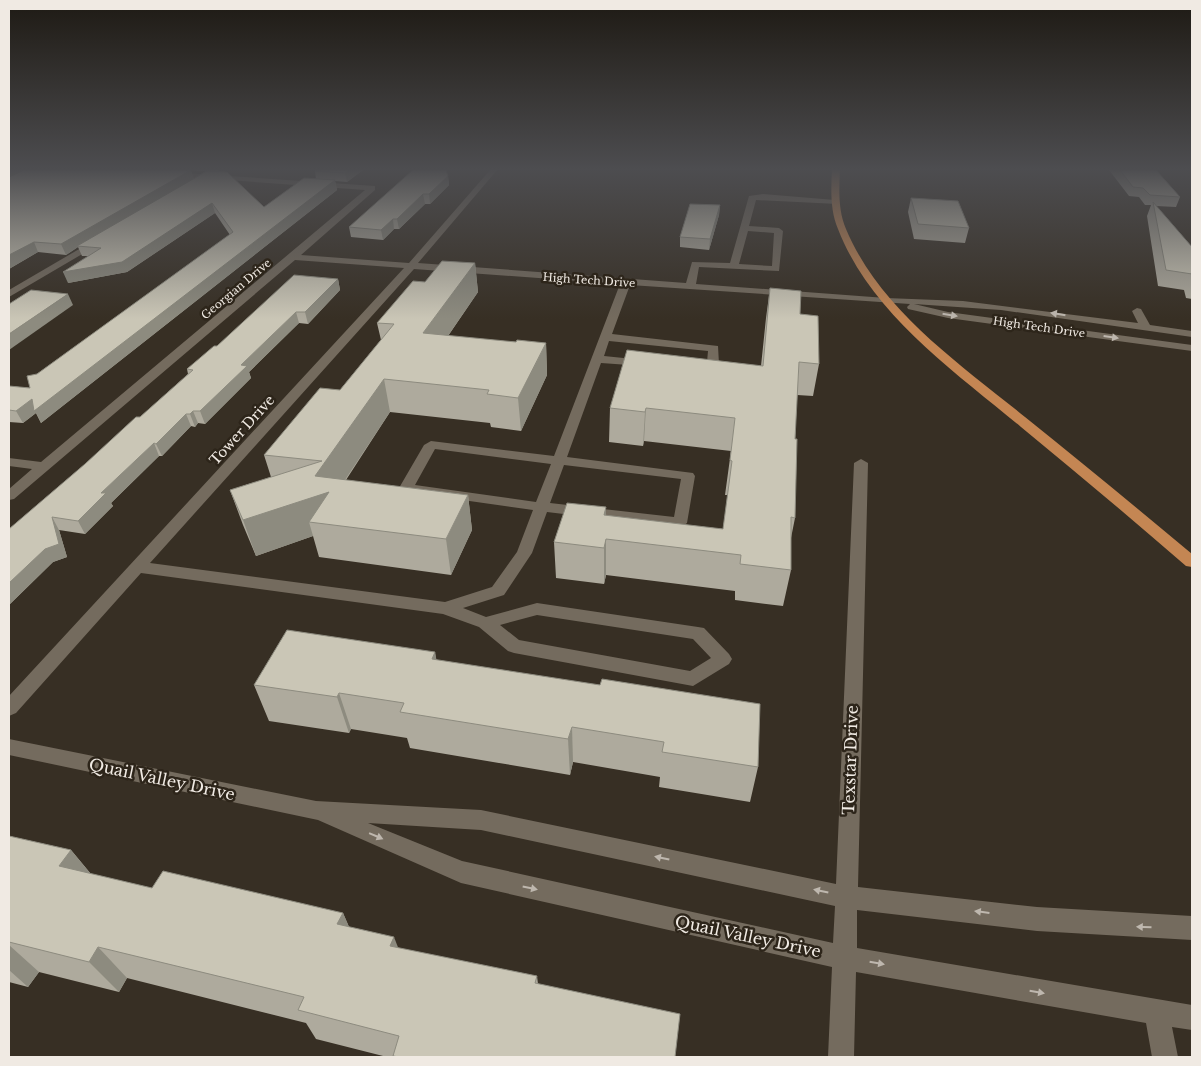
<svg xmlns="http://www.w3.org/2000/svg" width="1201" height="1066" font-family="'Libre Baskerville',serif">
	<style>
		.lines { fill: none; stroke-linecap: round; stroke-linejoin: round }
		.minor { fill: #746b5e; fill-rule: evenodd }
		.major { fill: #c48653; fill-rule: evenodd }
		.wall { fill: #aeaa9d; fill-rule: evenodd }
		.shaded-wall { fill: #8d8b7f }
		.building { fill: #cac6b6; stroke: #8d8b7f }
		.oneway { fill: #beb7ae }
		.labels { text-anchor: middle; stroke-width: 5; stroke-linejoin: round; paint-order: stroke }
		.far-street-label { font-size: 11px; fill: #f0eae3; stroke: #2d251a }
		.street-label { font-size: 14px; fill: #f0eae3; stroke: #2d251a }
		.near-street-label { font-size: 16px; fill: #f0eae3; stroke: #2d251a }
	</style>
	<rect width="100%" height="100%" fill="#372f24"/>
	<g class="lines">
		<!-- minor -->
		<g class="minor">
			<path d="M491 169H498L418 263 686 283 692 262 730 263 749 196 763 194 835 200 839 202 838 204 756 200 749 226 779 228 783 231 779 271 699 267 696 284 886 298 963 301 1138 323 1132 311 1137 308 1141 309 1150 325 1192 331V337L1001 310 914 304 948 312 1192 345V351L948 318 908 309 907 307 910 304 630 285 612 334 718 346 719 364 713 367 694 369V365L707 362 708 351 609 341 604 356 643 360 649 363 643 366 601 363 567 457 693 473 695 476 687 523 680 528 547 512 532 553 504 595 463 608 486 617 537 603 698 627 704 628 729 654 732 659 729 664 693 686 514 653 508 651 479 627 443 614 141 573 16 713 9 716V696L404 268 295 260 14 499 9 500V489L32 469 9 466V458L41 462 365 190 173 176 169 174 170 172 375 186V190L301 255 409 263ZM748 231 774 233 772 266 739 264ZM414 269 620 284 554 456 431 441 424 445 399 488 406 492 533 510 517 552 492 587 445 602 150 563ZM435 449 551 464 536 502 415 485ZM564 465 681 479 674 517 550 503ZM537 615 693 639 711 658 690 671 519 640 500 625Z"/>
			<polygon points="98,238 102,241 101,243 9,297 9,290"/>
			<path d="M861 459 868 463 858 887 1037 907 1192 916V940L1037 931 857 910V948L1192 1005V1030L1172 1027 1178 1057H1152L1146 1023 856 972 854 1057H828L832 967 461 883 318 820 9 755V739L316 801 481 810 836 884 854 463ZM368 823 481 830 835 906 833 943 462 861Z"/>
		</g>
		<!-- major -->
		<path class="major" d="M832 169H840C839 190 838 210 846 229 880 310 960 364 1025 417 1081 462 1137 508 1192 554V567L1186 566C1132 519 1077 473 1021 427 954 371 871 314 838 229 830 210 831 190 832 169Z"/>
	</g>
	<!-- wall -->
	<g class="wall">
		<path d="M9 170H219L220 172 264 207 316 179 315 171 316 170H363L347 182 335 181 337 190 41 423 36 413 23 423 9 422V386L30 388 37 374 230 235 215 213 127 272 68 283 88 256H82L78 247 66 255 38 252 9 269ZM189 170 206 171 194 178Z"/>
		<polygon points="1109,170 1156,170 1180,197 1176,207 1156,206 1192,247 1192,299 1186,298 1184,290 1158,286 1147,216 1151,205 1145,205 1139,197 1129,196"/>
		<polygon points="448,176 449,185 430,204 425,204 399,229 394,229 383,240 351,237 349,227"/>
		<polygon points="911,198 969,228 965,243 914,239 908,212"/>
		<polygon points="720,205 719,215 709,250 680,247 680,237"/>
		<polygon points="475,263 478,292 448,336 516,342 546,343 547,375 521,431 491,427 490,423 390,412 346,480 468,495 472,530 451,575 319,557 313,536 256,556 243,525 230,490 271,477 264,455 340,390 381,340 377,323 425,282"/>
		<polygon points="338,279 340,290 308,324 299,323 249,372 251,378 205,424 198,423 195,427 191,426 162,456 159,456 111,503 113,506 85,534 59,530 67,557 53,562 9,605 9,529 140,417 188,374 187,369 217,346"/>
		<polygon points="770,288 800,314 819,364 813,396 797,395 795,439 795,518 791,538 791,570 783,606 735,600 735,591 606,575 604,584 556,578 554,542 606,516 723,529 728,495 725,495 731,451 644,441 643,446 609,442 610,408 761,366 766,318"/>
		<polygon points="435,652 436,660 758,767 750,802 659,787 660,777 573,762 570,775 410,748 407,738 351,729 349,733 269,721 254,685"/>
		<polygon points="9,836 71,850 91,874 152,888 343,913 349,927 398,948 537,976 538,984 675,1057 387,1057 316,1039 306,1023 127,978 119,992 39,972 28,987 9,982"/>
	</g>
	<!-- shaded-wall -->
	<g class="shaded-wall">
		<polygon points="9,170 28,170 9,179"/>
		<polygon points="191,170 194,179 77,246 78,247 66,255 61,244"/>
		<polygon points="350,170 363,170 347,182 345,173"/>
		<polygon points="448,176 449,185 430,204 429,194"/>
		<polygon points="335,180 337,190 41,423 36,413 23,423 16,411 32,399"/>
		<polygon points="423,194 425,204 399,229 397,219"/>
		<polygon points="212,203 215,213 127,272 68,283 63,272"/>
		<polygon points="720,205 719,215 709,250 710,239"/>
		<polygon points="393,219 394,229 383,240 381,230"/>
		<polygon points="34,242 38,252 9,269 9,255"/>
		<polygon points="475,263 478,292 428,365 423,333"/>
		<polygon points="338,279 340,290 308,324 305,312"/>
		<polygon points="68,294 73,305 9,350 9,334"/>
		<polygon points="296,312 299,323 249,372 251,378 205,424 200,411 241,365"/>
		<polygon points="546,343 547,375 521,431 518,398"/>
		<polygon points="384,379 390,412 331,501 309,522 313,536 256,556 243,520 315,476"/>
		<polygon points="646,408 644,441 643,446 645,412"/>
		<polygon points="193,411 198,423 195,427 190,414"/>
		<polygon points="186,414 191,426 162,456 156,444"/>
		<polygon points="154,443 159,456 111,503 113,506 85,534 78,521 101,493"/>
		<polygon points="468,495 472,530 451,575 446,539"/>
		<polygon points="606,507 606,575 604,584 604,515"/>
		<polygon points="52,517 59,530 67,557 53,562 9,605 9,583"/>
		<polygon points="435,652 442,689 432,659"/>
		<polygon points="339,693 351,729 349,733 337,697"/>
		<polygon points="572,727 573,762 570,775 568,739"/>
		<polygon points="71,850 99,884 59,866"/>
		<polygon points="343,913 357,945 337,924"/>
		<polygon points="394,937 406,968 390,946"/>
		<polygon points="9,945 39,972 28,987 9,970"/>
		<polygon points="98,947 127,978 119,992 89,962"/>
	</g>
	<!-- building -->
	<g class="building">
		<polygon points="24,170 191,170 61,244 34,242 9,255 9,177"/>
		<polygon points="316,170 350,170 345,173 315,171"/>
		<polygon points="413,170 446,170 448,176 429,194 423,194 397,219 393,219 381,230 349,227"/>
		<polygon points="1120,170 1156,170 1180,197 1150,195 1143,188 1133,187"/>
		<polygon points="207,171 227,172 264,207 304,178 335,180 34,411 32,399 16,411 9,410 9,386 30,388 27,376 37,374 233,232 212,203 122,262 63,272 101,248 77,246"/>
		<polygon points="911,198 958,201 969,228 918,224"/>
		<polygon points="1153,202 1192,247 1192,274 1166,270"/>
		<polygon points="690,204 720,205 710,239 680,237"/>
		<polygon points="442,261 475,263 423,333 516,342 517,340 546,343 518,398 487,394 489,390 384,379 315,476 468,495 446,539 309,522 329,492 243,520 230,490 322,461 264,455 320,388 340,390 394,324 377,323 413,281 425,282"/>
		<polygon points="294,275 338,279 305,312 296,312 241,365 247,366 200,411 193,411 190,414 186,414 156,444 154,443 101,493 106,493 78,521 52,517 59,544 45,549 9,583 9,529 85,464 136,417 140,417 193,370 187,369 214,346 217,346"/>
		<polygon points="770,288 801,291 800,314 818,316 819,364 799,362 795,439 797,439 795,518 791,517 791,570 740,564 741,555 606,539 604,548 554,542 567,503 606,507 604,515 723,529 732,461 730,460 735,418 646,408 645,412 610,408 627,350 763,366"/>
		<polygon points="31,290 68,294 9,334 9,304"/>
		<polygon points="287,630 435,652 432,659 600,685 602,679 760,704 758,767 662,752 664,742 572,727 568,739 400,712 404,703 339,693 337,697 254,685"/>
		<polygon points="9,836 71,850 59,866 152,888 163,871 343,913 337,924 394,937 390,946 537,976 535,983 680,1014 675,1057 399,1057 393,1056 399,1036 298,1010 304,997 98,947 89,962 9,942"/>
	</g>
	<!-- one-way arrows -->
	<defs><path id="oneway-solid" d="M-6-.8H1V-3.2L6.5 0L1 3.2V.8H-6Z" transform="scale(1.25)"/></defs>
	<g class="oneway">
		<use href="#oneway-solid" transform="translate(1058 314) rotate(-171)"/>
		<use href="#oneway-solid" transform="translate(950 315) rotate(9)"/>
		<use href="#oneway-solid" transform="translate(1111 337) rotate(8)"/>
		<use href="#oneway-solid" transform="translate(376 836) rotate(23)"/>
		<use href="#oneway-solid" transform="translate(662 858) rotate(-168)"/>
		<use href="#oneway-solid" transform="translate(530 888) rotate(12)"/>
		<use href="#oneway-solid" transform="translate(821 891) rotate(-168)"/>
		<use href="#oneway-solid" transform="translate(982 912) rotate(-173)"/>
		<use href="#oneway-solid" transform="translate(1144 927) rotate(-178)"/>
		<use href="#oneway-solid" transform="translate(877 963) rotate(10)"/>
		<use href="#oneway-solid" transform="translate(1037 992) rotate(10)"/>
	</g>
	<!-- sky -->
	<linearGradient id="sky" x2="0" y2="1"><stop stop-color="#1e1a14"/><stop offset="0.53" stop-color="#4d4d50"/><stop offset="1" stop-color="#4d4d50" stop-opacity="0"/></linearGradient>
	<rect width="1201" height="319" fill="url(#sky)"/>
	<g class="labels">
		<!-- far-street labels -->
		<g class="far-street-label">
			<text transform="translate(589 280) rotate(4)" y="4">High Tech Drive</text>
			<text transform="translate(236 289) rotate(-40)" y="4">Georgian Drive</text>
			<text transform="translate(1039 327) rotate(8)" y="4">High Tech Drive</text>
		</g>
		<!-- street labels -->
		<g class="street-label">
			<text transform="translate(242 430) rotate(-48)" y="5">Tower Drive</text>
		</g>
		<!-- near-street labels -->
		<g class="near-street-label">
			<text transform="translate(850 760) rotate(-88)" y="6">Texstar Drive</text>
			<text transform="translate(162 779) rotate(12)" y="6">Quail Valley Drive</text>
			<text transform="translate(748 936) rotate(12)" y="6">Quail Valley Drive</text>
		</g>
	</g>
	<!-- border -->
	<rect width="1201" height="1066" fill="none" stroke="#f0eae3" stroke-width="20"/>
</svg>
